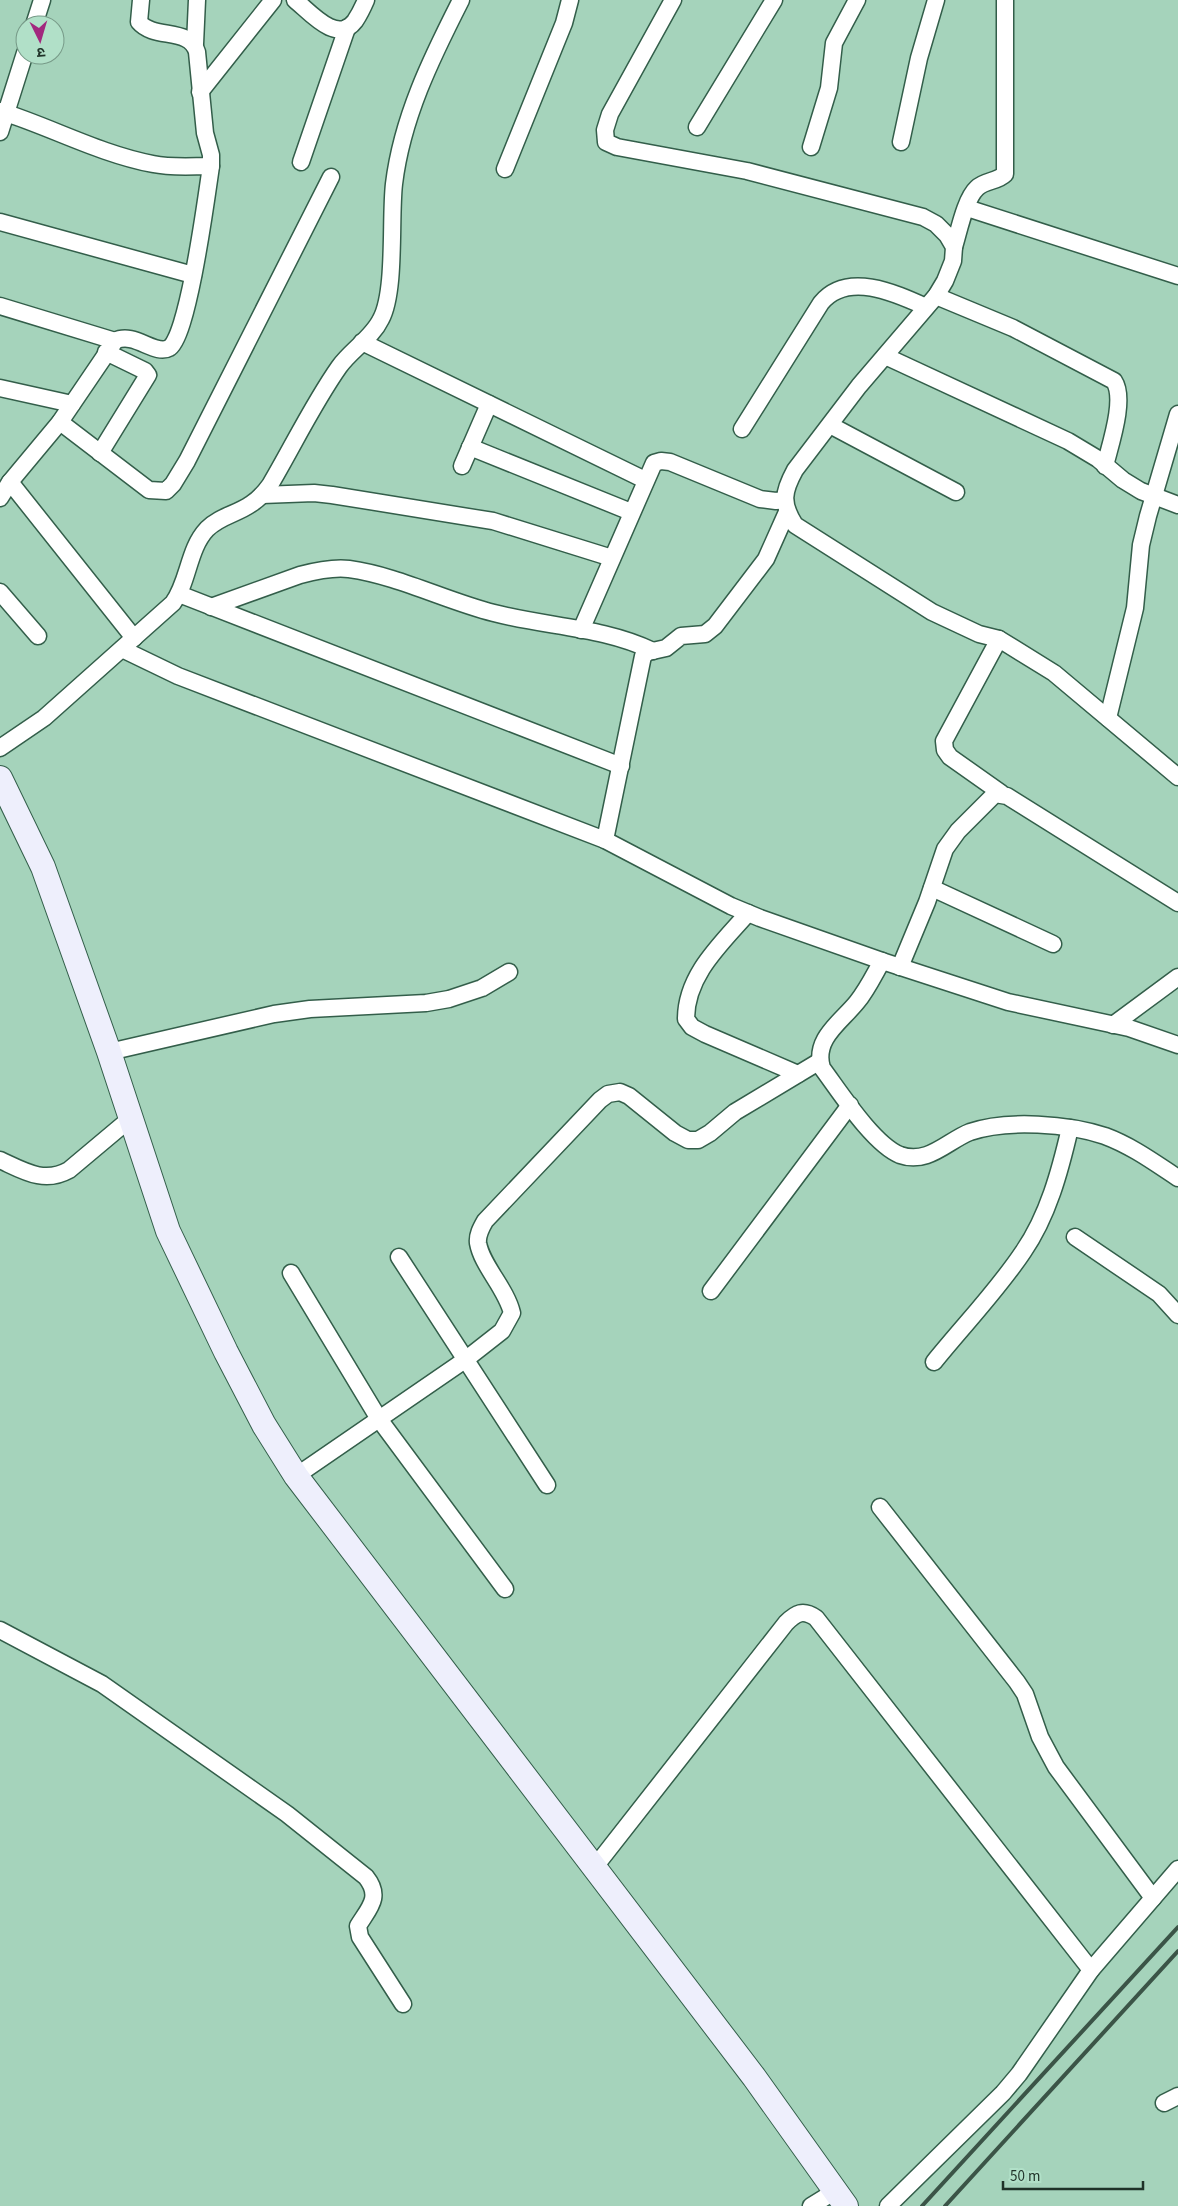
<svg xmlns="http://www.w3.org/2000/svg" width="1178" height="2206" font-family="'Source Sans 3','Noto Sans Devanagari',sans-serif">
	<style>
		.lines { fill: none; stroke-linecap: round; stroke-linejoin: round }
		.minor-casing { stroke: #335e4a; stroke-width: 19 }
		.secondary-casing { stroke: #335e4a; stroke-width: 26 }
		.minor { stroke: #fff; stroke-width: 16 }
		.secondary { stroke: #eeeffc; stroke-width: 24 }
		.rail { stroke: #3b5447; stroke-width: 4 }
	</style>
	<rect width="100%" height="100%" fill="#a5d3bb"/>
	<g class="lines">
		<defs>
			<g id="minor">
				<path d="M295 0C310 12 337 45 355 21 359 15 363 7 366 0"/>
				<path d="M673 0 610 114 605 130 606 142 617 147 747 171 923 217 936 224 947 235 954 247 953 261 945 281 936 296 859 386 795 470C783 492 781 503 795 525L932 612 979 634 999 639 1054 673 1178 777"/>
				<polyline points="34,25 42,0"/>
				<polyline points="195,44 197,0"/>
				<polyline points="200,92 273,0"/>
				<path d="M0 111C51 127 100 154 153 164 172 168 192 166 211 166"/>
				<polyline points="697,127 774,0"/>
				<polyline points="0,132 25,53"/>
				<polyline points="901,142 919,58 936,0"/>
				<polyline points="811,147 829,88 834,43 857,0"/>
				<polyline points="301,162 347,28"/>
				<polyline points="505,169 564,23 570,0"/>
				<polyline points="967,208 1178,276"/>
				<polyline points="0,222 193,275"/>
				<path d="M954 247C959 231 965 199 977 188 985 180 997 182 1005 174V0"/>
				<path d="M936 296 1013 328 1114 381C1126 399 1110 445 1105 466"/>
				<polyline points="0,306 115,341"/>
				<polyline points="362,342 645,480"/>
				<polyline points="885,356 1068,441 1098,459 1123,480 1141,491 1178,505"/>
				<polyline points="0,388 72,404"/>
				<polyline points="60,422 149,490 166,491 173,484 187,461 331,177"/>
				<polyline points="830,425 956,492"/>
				<path d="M742 429 821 303C847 271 895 293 926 307"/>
				<polyline points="470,447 631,512"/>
				<polyline points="100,453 148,375 145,371 106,352"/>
				<polyline points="462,466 489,404"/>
				<polyline points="10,482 134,638"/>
				<polyline points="262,495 314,493 332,495 493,521 612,558"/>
				<path d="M0 498 10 482 60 422 115 341C134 331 155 356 169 348 188 338 207 193 211 166V155L205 133 197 52C190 27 154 40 139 22L141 0"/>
				<polyline points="0,592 38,636"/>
				<polyline points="179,594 621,766"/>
				<path d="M211 607 300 575C315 571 333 567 349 569 399 576 446 601 494 613 547 627 604 627 653 651"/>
				<polyline points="581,630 654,463 661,461 670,462 760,499 776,501 785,500"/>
				<polyline points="999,639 944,741 945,750 950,757 1001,793"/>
				<polyline points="122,649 178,676 605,840 731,906 760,918 882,961 1008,1002 1129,1028 1178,1045"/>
				<polyline points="1108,718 1135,608 1141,545 1148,516 1178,414"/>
				<path d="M0 748 44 718 173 603C189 581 188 549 207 529 220 516 237 514 251 504 259 499 265 492 270 485 293 446 313 404 339 367 351 350 372 338 381 319 396 291 390 218 394 184 402 118 431 59 461 0"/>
				<polyline points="605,840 643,656 648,652 666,648 681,636 705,634 715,626 766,559 787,512"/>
				<polyline points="932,888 1053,944"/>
				<path d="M748 913C721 944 686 975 686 1019L692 1027 705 1034 798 1074"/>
				<path d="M882 961C874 975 867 990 857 1002 841 1022 813 1039 822 1068 840 1092 873 1144 900 1155 928 1165 947 1141 970 1132 1007 1119 1069 1124 1105 1136 1132 1146 1155 1163 1178 1178"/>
				<polyline points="900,967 927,902 945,849 958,831 995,794 1007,796 1178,903"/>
				<polyline points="1113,1025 1178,977"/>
				<polyline points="109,1052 274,1014 310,1009 426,1003 449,999 482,988 509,972"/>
				<path d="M0 1160C24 1171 44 1184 69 1170L131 1118"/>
				<polyline points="1075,1237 1159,1294 1178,1315"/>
				<polyline points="399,1257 547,1485"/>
				<polyline points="291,1273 379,1419 505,1589"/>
				<polyline points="711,1291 850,1105"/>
				<path d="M934 1362C963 1326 997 1291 1023 1252 1048 1216 1060 1171 1070 1128"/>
				<path d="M296 1476 465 1360 502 1331 512 1313C506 1288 482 1266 478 1243 477 1235 481 1228 485 1221L600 1100 608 1094 620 1092 629 1096 675 1133 688 1140H698L710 1133 735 1112 820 1061"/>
				<polyline points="880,1507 1017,1682 1025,1694 1040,1737 1056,1767 1153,1898"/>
				<path d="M0 1630 102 1684 287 1814 366 1877C382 1897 369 1908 358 1926L360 1937 403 2004"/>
				<path d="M594 1868 786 1623C796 1613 803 1609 816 1618L1091 1970"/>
				<polyline points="1164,2103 1178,2096"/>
				<polyline points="811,2206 837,2190"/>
				<polyline points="888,2206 1003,2093 1019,2074 1091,1970 1178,1869"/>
			</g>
			<polyline id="secondary" points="0,778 43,867 109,1052 168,1231 226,1352 264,1425 296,1476 754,2077 846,2206"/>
		</defs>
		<!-- minor casing -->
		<use href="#minor" class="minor-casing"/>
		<!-- secondary casing -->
		<use href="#secondary" class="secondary-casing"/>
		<!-- minor -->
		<use href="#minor" class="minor"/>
		<!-- secondary -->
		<use href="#secondary" class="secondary"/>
		<!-- rail -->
		<g class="rail">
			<polyline points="922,2206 1178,1927"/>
			<polyline points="945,2206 1178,1951"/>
		</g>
	</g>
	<!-- north arrow -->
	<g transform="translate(40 40) rotate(175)"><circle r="24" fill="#b1e0c8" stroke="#779a88"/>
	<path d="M0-4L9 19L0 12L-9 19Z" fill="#a2287e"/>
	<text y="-8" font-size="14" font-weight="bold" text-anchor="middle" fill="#1f3228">उ</text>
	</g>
	<!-- scale -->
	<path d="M1003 2181v8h140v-8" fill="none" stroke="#1f3228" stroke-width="2.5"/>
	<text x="1010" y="2181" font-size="15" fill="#1f3228" stroke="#b1e0c8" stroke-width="4" paint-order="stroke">50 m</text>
</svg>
